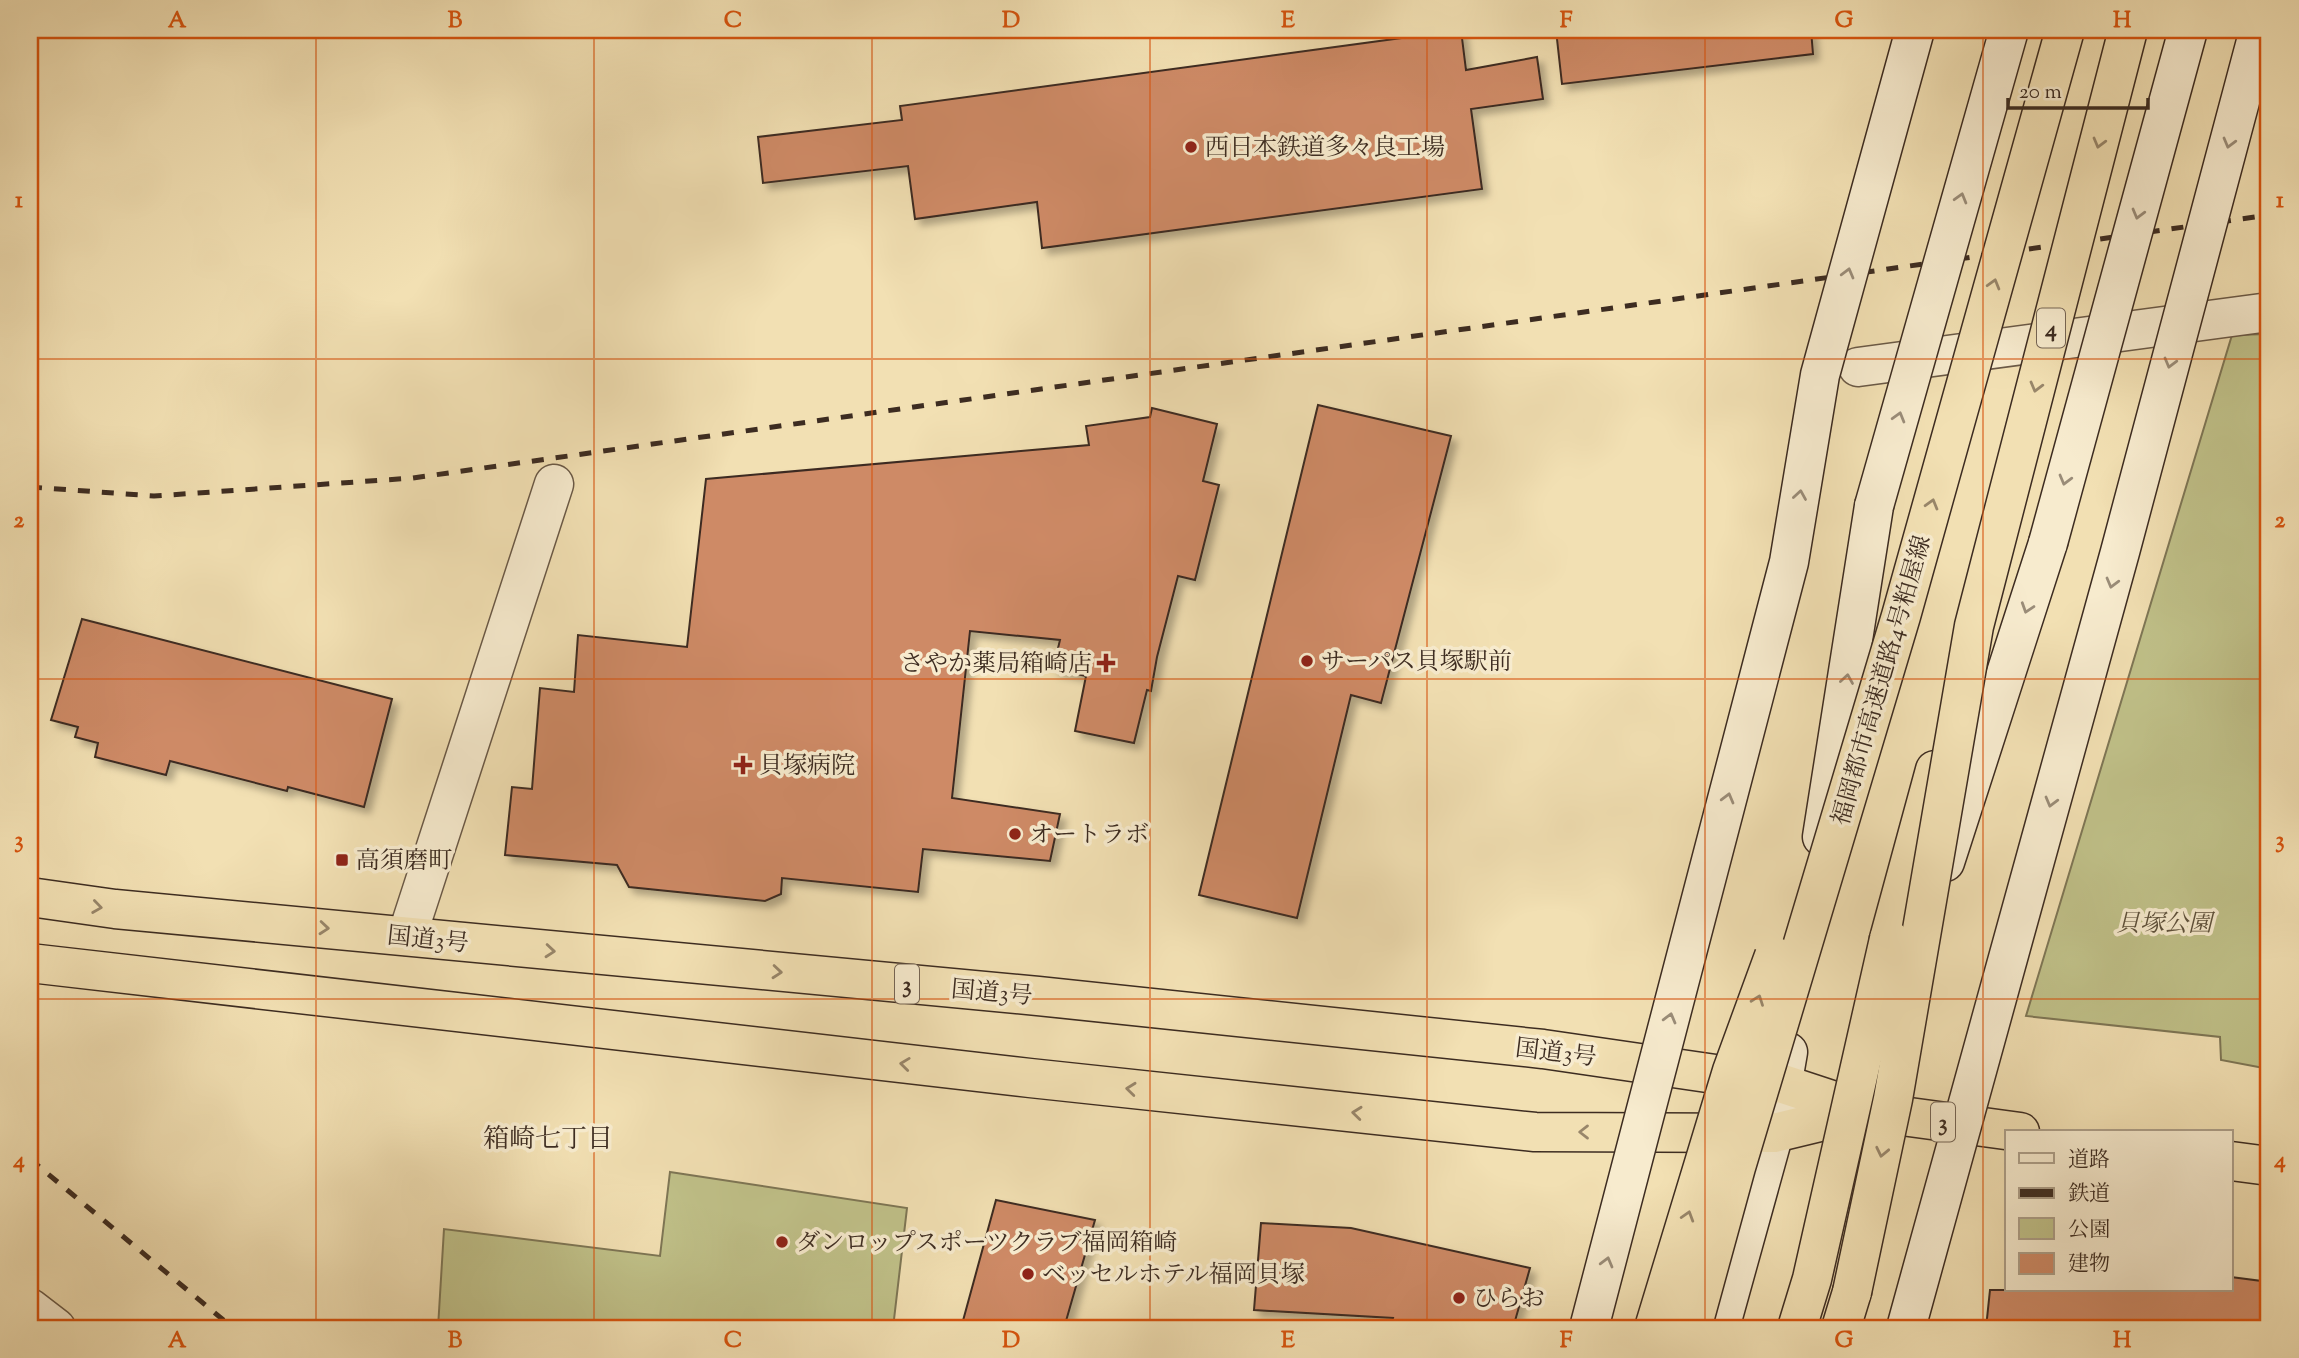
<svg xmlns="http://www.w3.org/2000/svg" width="2299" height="1358" font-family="'Sorts Mill Goudy','Noto Serif JP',serif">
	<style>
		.green { fill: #c0c189; stroke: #7e7655; stroke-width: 2 }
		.building { fill: #ce8a66; stroke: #3d2c21; stroke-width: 2; filter: url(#shadow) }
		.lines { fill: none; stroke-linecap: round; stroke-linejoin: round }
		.street-casing { stroke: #6a5946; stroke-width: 41 }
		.secondary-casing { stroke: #3d2c21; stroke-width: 41 }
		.highway-casing { stroke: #3d2c21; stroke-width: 41 }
		.street { stroke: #f7ebce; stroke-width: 38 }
		.secondary { stroke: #f7ebce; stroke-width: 38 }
		.highway { stroke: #f2e0b3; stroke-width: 38 }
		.rail { stroke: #3d2c21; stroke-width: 5; stroke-dasharray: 12 12; stroke-linecap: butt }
		.secondary-bridge-casing { stroke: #3d2c21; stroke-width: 41; stroke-linecap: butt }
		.highway-bridge-casing { stroke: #3d2c21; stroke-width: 41; stroke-linecap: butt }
		.secondary-bridge { stroke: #f7ebce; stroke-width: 38 }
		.highway-bridge { stroke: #f2e0b3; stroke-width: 38 }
		.oneway { stroke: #98866a }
		.oneway2 { stroke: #9a8c78 }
		.grid { fill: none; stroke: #d7540e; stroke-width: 2; stroke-opacity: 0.55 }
		.poi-dot { fill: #8f2418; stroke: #f7ebce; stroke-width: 2.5 }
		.labels { text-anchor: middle; stroke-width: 7; stroke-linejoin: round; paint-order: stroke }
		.shield { fill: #f7ebce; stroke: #756555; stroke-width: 2 }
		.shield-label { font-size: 23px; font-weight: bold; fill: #3d2c21 }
		.poi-label { font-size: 24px; fill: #3d2c21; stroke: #f7ebce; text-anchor: start }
		.street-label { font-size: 24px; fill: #3d2c21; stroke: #f7ebce }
		.park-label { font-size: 24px; font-style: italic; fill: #5e513b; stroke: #f7ebce }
		.neighbourhood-label { font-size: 26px; fill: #3d2c21; stroke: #f7ebce }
		.neatline { fill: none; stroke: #d7540e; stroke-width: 2.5 }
		.grid-label { font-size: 23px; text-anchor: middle; font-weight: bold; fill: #d7540e }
	</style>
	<defs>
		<filter id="shadow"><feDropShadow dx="6" dy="6" stdDeviation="3.5" flood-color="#0004"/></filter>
	</defs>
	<rect width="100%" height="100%" fill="#f2e0b3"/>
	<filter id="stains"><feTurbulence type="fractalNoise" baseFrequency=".00286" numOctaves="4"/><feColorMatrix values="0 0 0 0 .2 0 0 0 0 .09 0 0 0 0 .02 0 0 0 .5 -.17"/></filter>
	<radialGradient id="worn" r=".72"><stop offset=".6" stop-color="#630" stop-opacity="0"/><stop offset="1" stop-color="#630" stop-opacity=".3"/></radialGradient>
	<!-- green -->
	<g class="green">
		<polygon points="2269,334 2269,1069 2221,1060 2220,1037 2026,1016 2232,335"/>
		<polygon points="670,1172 907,1208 893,1328 438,1328 444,1229 660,1256"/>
	</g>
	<!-- building -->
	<g class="building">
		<polygon points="1461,30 1466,70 1537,57 1543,99 1471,109 1482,189 1042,248 1037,202 915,219 908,166 763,183 758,137 902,120 900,106"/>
		<polygon points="1556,30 1811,30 1813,54 1562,84"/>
		<polygon points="1318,405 1451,436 1381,703 1351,695 1297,918 1199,895"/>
		<polygon points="1152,408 1217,424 1203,481 1219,485 1195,580 1178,576 1157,657 1151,691 1147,690 1134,743 1075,731 1086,676 1053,669 1060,640 970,631 952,798 1060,814 1050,861 923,849 918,892 782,878 781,894 765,901 629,887 617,865 505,855 512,787 532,789 540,688 574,692 578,635 687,647 706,479 1089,445 1086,426 1150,417"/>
		<polygon points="82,619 392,699 364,807 288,787 287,791 170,761 166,775 95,757 98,743 75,737 78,727 51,720"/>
		<polygon points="996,1200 1095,1220 1064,1328 961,1328"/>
		<polygon points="1261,1223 1351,1228 1530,1268 1513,1328 1390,1328 1393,1318 1254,1310"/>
		<polygon points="2231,1277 2269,1282 2269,1328 1986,1328 1990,1290 2231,1290"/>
	</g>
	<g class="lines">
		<defs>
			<g id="street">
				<polyline points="1858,367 2269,312"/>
				<polyline points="407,936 554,484"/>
				<polyline points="30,1308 56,1328"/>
			</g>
			<g id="secondary">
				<polyline points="1822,837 1874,506"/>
				<polyline points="1945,862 2048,543"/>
				<polyline points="1720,1328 1774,1133 1788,1052"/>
			</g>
			<g id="highway">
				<polyline points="30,897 115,909 1038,996 1543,1049 1783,1084 1865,1111 2020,1132"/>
				<polyline points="1889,939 1935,770"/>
				<polyline points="30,963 1030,1078 1535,1132 1774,1133 1865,1111"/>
				<polyline points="2231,1161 2269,1166"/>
				<polyline points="1841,1328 1852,1292"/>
			</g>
		</defs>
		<!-- street casing -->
		<use href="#street" class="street-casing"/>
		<!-- secondary casing -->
		<use href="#secondary" class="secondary-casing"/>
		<!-- highway casing -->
		<use href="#highway" class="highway-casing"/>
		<!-- street -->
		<use href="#street" class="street"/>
		<!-- secondary -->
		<use href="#secondary" class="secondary"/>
		<!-- highway -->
		<use href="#highway" class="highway"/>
		<!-- rail -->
		<g class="rail">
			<polyline points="30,487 154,496 413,478 2269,215"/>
			<polyline points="30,1159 233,1328"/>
		</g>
		<defs>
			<g id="secondary-bridge">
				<polyline points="1874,506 2009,30"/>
				<polyline points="2048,543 2188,30"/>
				<polyline points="1589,1328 1789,562 1820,375 1915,30"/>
				<polyline points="1906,1328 2120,552 2259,30"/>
			</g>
			<g id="highway-bridge">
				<polyline points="1852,1292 1893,1099 1974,626 2128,30"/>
				<polyline points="1654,1328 1732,1071 1774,956"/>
				<polyline points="1692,1328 1736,1167 1901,616 2065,30"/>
				<polyline points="1797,1328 1812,1279 1889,939"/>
			</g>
		</defs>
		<!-- secondary-bridge casing -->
		<use href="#secondary-bridge" class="secondary-bridge-casing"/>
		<!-- highway-bridge casing -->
		<use href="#highway-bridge" class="highway-bridge-casing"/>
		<!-- secondary-bridge -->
		<use href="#secondary-bridge" class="secondary-bridge"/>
		<!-- highway-bridge -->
		<use href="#highway-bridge" class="highway-bridge"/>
	</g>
	<!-- one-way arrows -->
	<defs><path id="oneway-chevron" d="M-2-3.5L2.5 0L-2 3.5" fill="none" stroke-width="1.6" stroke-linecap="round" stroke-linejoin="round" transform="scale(1.75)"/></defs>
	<g class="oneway">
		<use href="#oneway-chevron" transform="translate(2099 143) rotate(105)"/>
		<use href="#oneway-chevron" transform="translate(1994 284) rotate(-74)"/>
		<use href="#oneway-chevron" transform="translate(2036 387) rotate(105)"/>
		<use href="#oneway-chevron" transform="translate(1932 504) rotate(-74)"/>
		<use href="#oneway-chevron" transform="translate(97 907) rotate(8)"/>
		<use href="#oneway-chevron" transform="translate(324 928) rotate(5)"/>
		<use href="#oneway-chevron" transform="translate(550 951) rotate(5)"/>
		<use href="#oneway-chevron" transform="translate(777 972) rotate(5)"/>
		<use href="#oneway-chevron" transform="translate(1758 1000) rotate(-70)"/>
		<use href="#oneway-chevron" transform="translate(905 1064) rotate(-173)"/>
		<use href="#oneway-chevron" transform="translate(1131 1089) rotate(-174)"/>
		<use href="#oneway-chevron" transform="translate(1357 1113) rotate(-174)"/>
		<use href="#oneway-chevron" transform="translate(1584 1132) rotate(-180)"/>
		<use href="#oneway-chevron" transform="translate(1882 1152) rotate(102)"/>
		<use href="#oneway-chevron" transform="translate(1688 1216) rotate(-73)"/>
	</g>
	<g class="oneway2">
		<use href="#oneway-chevron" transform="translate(2229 143) rotate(105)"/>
		<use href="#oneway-chevron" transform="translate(1961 198) rotate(-74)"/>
		<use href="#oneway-chevron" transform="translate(2138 214) rotate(105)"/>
		<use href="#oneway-chevron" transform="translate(1848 273) rotate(-75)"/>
		<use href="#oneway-chevron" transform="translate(2170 363) rotate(105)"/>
		<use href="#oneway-chevron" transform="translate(1899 417) rotate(-74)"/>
		<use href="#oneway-chevron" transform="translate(2065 480) rotate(105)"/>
		<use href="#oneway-chevron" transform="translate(1800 495) rotate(-81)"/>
		<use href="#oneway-chevron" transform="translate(2112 583) rotate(105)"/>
		<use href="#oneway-chevron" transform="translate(2027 608) rotate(108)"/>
		<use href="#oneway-chevron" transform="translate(1847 679) rotate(-81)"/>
		<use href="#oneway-chevron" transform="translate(1728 798) rotate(-75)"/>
		<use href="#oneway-chevron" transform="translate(2051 802) rotate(105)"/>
		<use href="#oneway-chevron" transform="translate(1670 1018) rotate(-75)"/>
		<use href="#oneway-chevron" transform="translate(1607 1262) rotate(-75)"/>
	</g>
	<!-- grid -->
	<path class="grid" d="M316 30V1328M594 30V1328M872 30V1328M1150 30V1328M1427 30V1328M1705 30V1328M1983 30V1328M30 359H2269M30 679H2269M30 999H2269"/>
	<!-- markers -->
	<g class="poi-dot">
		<circle cx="1191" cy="147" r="7"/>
		<circle cx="1307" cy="661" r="7"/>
		<path d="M1102.5 652.5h7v7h7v7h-7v7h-7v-7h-7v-7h7z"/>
		<path d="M739.5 754.5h7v7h7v7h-7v7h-7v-7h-7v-7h7z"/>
		<circle cx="1015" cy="834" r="7"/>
		<rect x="335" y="853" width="14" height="14" rx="3.5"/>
		<circle cx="782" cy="1242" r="7"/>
		<circle cx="1028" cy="1274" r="7"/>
		<circle cx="1459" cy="1298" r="7"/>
	</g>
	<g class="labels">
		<!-- shield labels -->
		<g class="shield">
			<rect x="2037" y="308.5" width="28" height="39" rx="5"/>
			<rect x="895" y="964.5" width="24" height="39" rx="5"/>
			<rect x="1931" y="1102.5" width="24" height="39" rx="5"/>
		</g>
		<g class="shield-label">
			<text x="2051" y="336">4</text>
			<text x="907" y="992">3</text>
			<text x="1943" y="1130">3</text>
		</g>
		<!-- poi labels -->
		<g class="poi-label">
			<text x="1205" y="155">西日本鉄道多々良工場</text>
			<text x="1321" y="669">サーパス貝塚駅前</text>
			<text x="1092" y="671" text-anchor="end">さやか薬局箱崎店</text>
			<text x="759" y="773">貝塚病院</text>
			<text x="1029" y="842">オートラボ</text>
			<text x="356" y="868">高須磨町</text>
			<text x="796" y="1250">ダンロップスポーツクラブ福岡箱崎</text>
			<text x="1042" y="1282">ベッセルホテル福岡貝塚</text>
			<text x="1473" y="1306">ひらお</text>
		</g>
		<!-- street labels -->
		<g class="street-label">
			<text transform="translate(1881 680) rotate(-74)" y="8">福岡都市高速道路4号粕屋線</text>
			<text transform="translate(428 939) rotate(6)" y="8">国道3号</text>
			<text transform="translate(992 992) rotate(5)" y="8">国道3号</text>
			<text transform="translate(1556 1052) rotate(7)" y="8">国道3号</text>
		</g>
		<!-- park labels -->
		<g class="park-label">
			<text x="2164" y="931">貝塚公園</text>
		</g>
		<!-- neighbourhood labels -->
		<g class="neighbourhood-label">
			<text x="548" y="1147">箱崎七丁目</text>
		</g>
	</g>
	<!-- margin -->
	<rect width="2299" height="1358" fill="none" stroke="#f2e0b3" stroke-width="77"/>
	<!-- legend -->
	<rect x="2005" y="1130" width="228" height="161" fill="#f7ebce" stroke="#ad9f89" stroke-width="2"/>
	<rect x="2019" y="1153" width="35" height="10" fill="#f7ebce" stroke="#ad9f89" stroke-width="2"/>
	<text x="2068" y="1166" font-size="21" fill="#3d2c21">道路</text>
	<rect x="2019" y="1188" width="35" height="10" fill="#3d2c21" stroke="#ad9f89" stroke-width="2"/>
	<text x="2068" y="1200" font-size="21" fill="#3d2c21">鉄道</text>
	<rect x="2019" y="1218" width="35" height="21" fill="#c0c189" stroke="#ad9f89" stroke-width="2"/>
	<text x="2068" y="1236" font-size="21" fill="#3d2c21">公園</text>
	<rect x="2019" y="1253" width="35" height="21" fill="#ce8a66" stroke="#ad9f89" stroke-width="2"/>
	<text x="2068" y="1270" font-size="21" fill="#3d2c21">建物</text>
	<!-- scale -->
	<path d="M2008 98v10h140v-10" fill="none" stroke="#3d2c21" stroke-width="3.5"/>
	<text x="2019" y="98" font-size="21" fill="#3d2c21" stroke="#f7ebce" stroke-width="5" paint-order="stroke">20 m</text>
	<rect x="38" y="38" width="2222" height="1282" class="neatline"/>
	<g class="grid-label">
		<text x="177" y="27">A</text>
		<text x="455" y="27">B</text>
		<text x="733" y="27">C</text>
		<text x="1011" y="27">D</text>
		<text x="1288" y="27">E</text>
		<text x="1566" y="27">F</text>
		<text x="1844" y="27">G</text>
		<text x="2122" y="27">H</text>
		<text x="19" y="207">1</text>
		<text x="2280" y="207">1</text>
		<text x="19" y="527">2</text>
		<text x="2280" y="527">2</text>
		<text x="19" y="847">3</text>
		<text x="2280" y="847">3</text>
		<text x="19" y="1167">4</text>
		<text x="2280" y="1167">4</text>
		<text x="177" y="1347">A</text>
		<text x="455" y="1347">B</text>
		<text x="733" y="1347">C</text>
		<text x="1011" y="1347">D</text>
		<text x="1288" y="1347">E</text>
		<text x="1566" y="1347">F</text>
		<text x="1844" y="1347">G</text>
		<text x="2122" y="1347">H</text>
	</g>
	<rect width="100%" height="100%" filter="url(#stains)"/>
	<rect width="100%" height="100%" fill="url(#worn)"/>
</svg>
